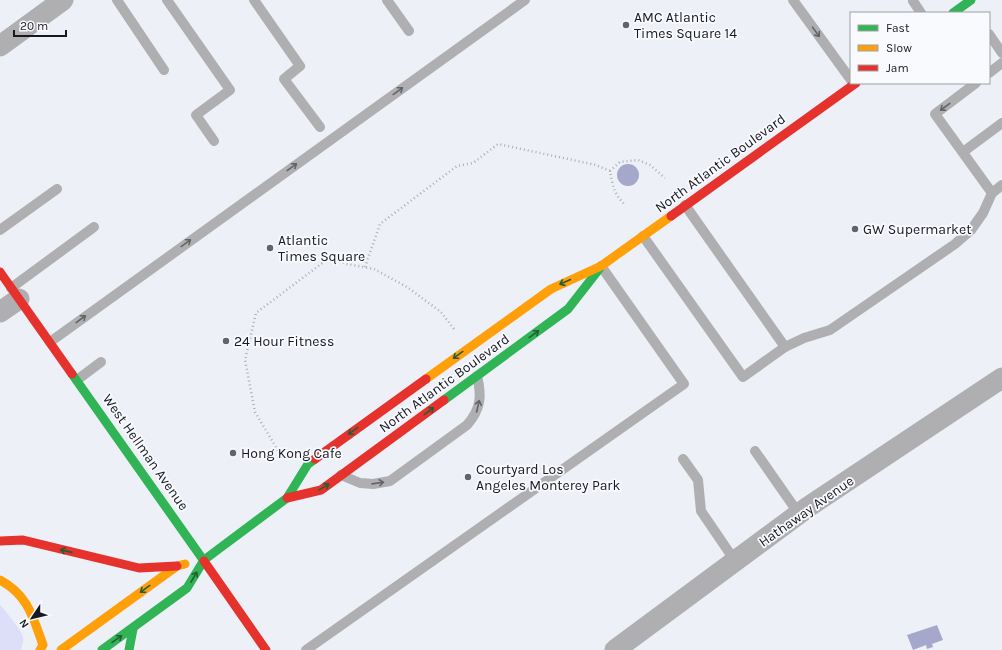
<svg xmlns="http://www.w3.org/2000/svg" width="1002" height="650" font-family="Karla,sans-serif">
	<style>
		.green { fill: #dcdff7 }
		.water { fill: #a5a8cb }
		.lines { fill: none; stroke-linecap: round; stroke-linejoin: round }
		.path { stroke: #adafb1; stroke-width: 2.5; stroke-dasharray: 1 3; stroke-linecap: butt }
		.lane { stroke: #afafb1; stroke-width: 10 }
		.street { stroke: #afafb1; stroke-width: 21 }
		.fast { stroke: #30b455; stroke-width: 9 }
		.slow { stroke: #ff9f0a; stroke-width: 9 }
		.jam { stroke: #e5322d; stroke-width: 9 }
		.oneway { stroke: #646468 }
		.oneway2 { stroke: #235e37 }
		.poi-dot { fill: #63646b; stroke: #f9fafe; stroke-width: 1.5 }
		.labels { text-anchor: middle; stroke-width: 3.5; stroke-linejoin: round; paint-order: stroke }
		.poi-label { font-size: 14px; fill: #18181f; stroke: #f9fafe; text-anchor: start }
		.street-label { font-size: 14px; fill: #18181f; stroke: #f9fafe }
	</style>
	<rect width="100%" height="100%" fill="#eef0f8"/>
	<!-- green -->
	<path class="green" d="M0 605C6 611 21 630 23 637 24 641 22 646 21 650H0Z"/>
	<!-- water -->
	<g class="water">
		<circle cx="628" cy="175" r="11"/>
		<polygon points="937,625 943,640 932,644 933,647 927,649 926,645 913,650 907,635"/>
	</g>
	<g class="lines">
		<!-- path -->
		<g class="path">
			<polyline points="610,171 620,162 638,160 650,165 665,178"/>
			<path d="M365 267 380 224 457 166 473 163 498 144 596 165 610 171C613 188 614 193 625 205"/>
			<polyline points="280,454 255,412 245,360 256,313 329,258 347,264 374,269 407,287 441,312 454,329"/>
		</g>
		<!-- lane -->
		<g class="lane">
			<polyline points="117,0 164,70"/>
			<polyline points="167,0 230,90 196,115 214,141"/>
			<polyline points="254,0 300,66 284,79 320,127"/>
			<polyline points="387,0 409,31"/>
			<polyline points="793,0 851,80"/>
			<polyline points="913,1 921,13"/>
			<polyline points="989,34 1002,53"/>
			<polyline points="989,73 1002,63"/>
			<polyline points="976,83 935,114 992,193 1002,185"/>
			<polyline points="963,152 1002,123"/>
			<polyline points="0,230 57,189"/>
			<polyline points="643,236 743,377 785,347 685,205"/>
			<polyline points="11,288 94,227"/>
			<polyline points="50,342 525,0"/>
			<polyline points="785,347 804,338 830,330 955,244 971,230 983,213 992,193"/>
			<polyline points="77,380 101,362"/>
			<polyline points="755,451 799,514"/>
			<polyline points="683,459 698,480 701,511 735,561"/>
			<path d="M341 475 360 483 373 484 390 481 467 425C481 409 482 396 477 376"/>
			<polyline points="306,650 684,384 601,266"/>
		</g>
		<!-- street -->
		<g class="street">
			<polyline points="0,46 63,0"/>
			<polyline points="0,312 19,299"/>
			<polyline points="615,650 808,507 1002,378"/>
		</g>
		<!-- fast -->
		<g class="fast">
			<polyline points="953,13 971,0"/>
			<polyline points="72,374 204,561"/>
			<polyline points="444,400 568,309 600,268"/>
			<polyline points="102,650 187,588 204,560 287,498 308,464 315,459"/>
			<polyline points="129,650 133,629"/>
		</g>
		<!-- slow -->
		<g class="slow">
			<polyline points="426,379 551,289 601,266 671,216"/>
			<path d="M0 580C28 595 33 617 43 645L40 650"/>
			<polyline points="61,650 177,566 185,564"/>
		</g>
		<!-- jam -->
		<g class="jam">
			<polyline points="671,216 856,83"/>
			<polyline points="0,272 72,374"/>
			<polyline points="315,459 426,379"/>
			<polyline points="287,498 321,490 444,400"/>
			<polyline points="0,541 23,540 139,568 177,566"/>
			<polyline points="204,561 266,650"/>
		</g>
	</g>
	<!-- one-way arrows -->
	<defs><path id="oneway-shaft" d="M-6 0H5M1.5-3L5.5 0L1.5 3" fill="none" stroke-width="1.6" stroke-linecap="round" stroke-linejoin="round"/></defs>
	<g class="oneway">
		<use href="#oneway-shaft" transform="translate(816 32) rotate(54)"/>
		<use href="#oneway-shaft" transform="translate(398 91) rotate(-36)"/>
		<use href="#oneway-shaft" transform="translate(945 107) rotate(143)"/>
		<use href="#oneway-shaft" transform="translate(292 167) rotate(-36)"/>
		<use href="#oneway-shaft" transform="translate(186 243) rotate(-36)"/>
		<use href="#oneway-shaft" transform="translate(81 319) rotate(-37)"/>
		<use href="#oneway-shaft" transform="translate(478 406) rotate(-77)"/>
		<use href="#oneway-shaft" transform="translate(378 483) rotate(-8)"/>
	</g>
	<g class="oneway2">
		<use href="#oneway-shaft" transform="translate(565 282) rotate(156)"/>
		<use href="#oneway-shaft" transform="translate(534 334) rotate(-36)"/>
		<use href="#oneway-shaft" transform="translate(458 355) rotate(144)"/>
		<use href="#oneway-shaft" transform="translate(429 411) rotate(-36)"/>
		<use href="#oneway-shaft" transform="translate(353 431) rotate(144)"/>
		<use href="#oneway-shaft" transform="translate(324 487) rotate(-31)"/>
		<use href="#oneway-shaft" transform="translate(66 551) rotate(-167)"/>
		<use href="#oneway-shaft" transform="translate(194 577) rotate(-60)"/>
		<use href="#oneway-shaft" transform="translate(145 589) rotate(144)"/>
		<use href="#oneway-shaft" transform="translate(117 639) rotate(-35)"/>
	</g>
	<!-- markers -->
	<g class="poi-dot">
		<circle cx="626" cy="25" r="4"/>
		<circle cx="855" cy="229" r="4"/>
		<circle cx="270" cy="248" r="4"/>
		<circle cx="226" cy="341" r="4"/>
		<circle cx="233" cy="453" r="4"/>
		<circle cx="468" cy="477" r="4"/>
	</g>
	<g class="labels">
		<!-- poi labels -->
		<g class="poi-label">
			<text x="634" y="22">AMC Atlantic<tspan x="634" dy="16">Times Square 14</tspan></text>
			<text x="863" y="234">GW Supermarket</text>
			<text x="278" y="245">Atlantic<tspan x="278" dy="16">Times Square</tspan></text>
			<text x="234" y="346">24 Hour Fitness</text>
			<text x="241" y="458">Hong Kong Cafe</text>
			<text x="476" y="474">Courtyard Los<tspan x="476" dy="16">Angeles Monterey Park</tspan></text>
		</g>
		<!-- street labels -->
		<g class="street-label">
			<text transform="translate(720 163) rotate(-36)" y="5">North Atlantic Boulevard</text>
			<text transform="translate(444 383) rotate(-36)" y="5">North Atlantic Boulevard</text>
			<text transform="translate(146 452) rotate(55)" y="5">West Hellman Avenue</text>
			<text transform="translate(806 511) rotate(-35)" y="5">Hathaway Avenue</text>
		</g>
	</g>
	<!-- legend -->
	<rect x="850" y="12" width="140" height="72" fill="#f9fafe" stroke="#9fa0a5"/>
	<rect x="858" y="25" width="20" height="6" fill="#30b455" stroke="#9fa0a5"/>
	<text x="886" y="32" font-size="12" fill="#18181f">Fast</text>
	<rect x="858" y="45" width="20" height="6" fill="#ff9f0a" stroke="#9fa0a5"/>
	<text x="886" y="52" font-size="12" fill="#18181f">Slow</text>
	<rect x="858" y="65" width="20" height="6" fill="#e5322d" stroke="#9fa0a5"/>
	<text x="886" y="72" font-size="12" fill="#18181f">Jam</text>
	<!-- north arrow -->
	<g transform="translate(32 618) rotate(235)" stroke="#f9fafe" stroke-width="3" paint-order="stroke">
	<path d="M0-3L7 15L0 10L-7 15Z" fill="#18181f"/>
	<text y="-6" font-size="11" font-weight="bold" text-anchor="middle" fill="#18181f">N</text>
	</g>
	<!-- scale -->
	<path d="M14 30v6h52v-6" fill="none" stroke="#18181f" stroke-width="2"/>
	<text x="20" y="30" font-size="12" fill="#18181f" stroke="#f9fafe" stroke-width="3" paint-order="stroke">20 m</text>
</svg>
